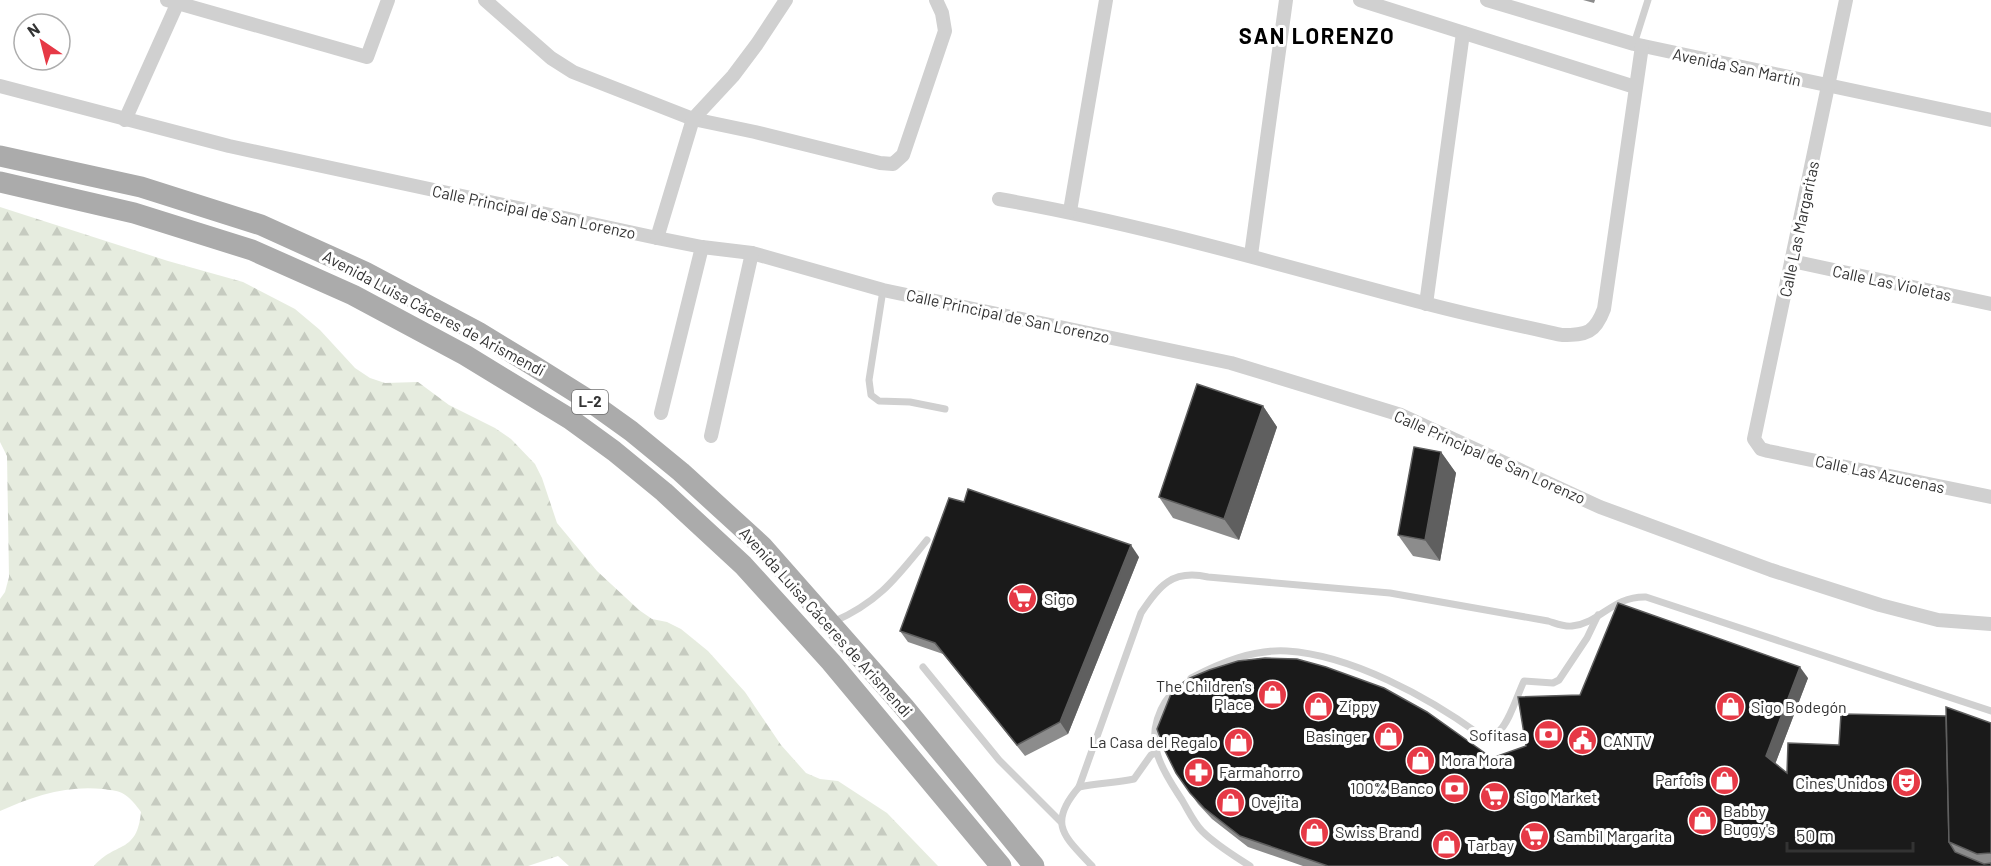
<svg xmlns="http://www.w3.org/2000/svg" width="1991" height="866" font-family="Barlow,sans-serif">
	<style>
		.forest { fill: url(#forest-firs) }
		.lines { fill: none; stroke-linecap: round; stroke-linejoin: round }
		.lane { stroke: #d0d0d0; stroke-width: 7 }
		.street { stroke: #d0d0d0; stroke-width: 14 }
		.primary { stroke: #ababab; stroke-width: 21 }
		.wall { fill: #8c8c8c }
		.shaded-wall { fill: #5f5f5f }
		.building { fill: #1a1a1a; stroke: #5f5f5f; stroke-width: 1.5 }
		.labels { text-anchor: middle; stroke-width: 6; stroke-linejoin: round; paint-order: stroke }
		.shield { fill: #fff; stroke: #707070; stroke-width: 1.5 }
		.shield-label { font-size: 15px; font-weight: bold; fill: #333 }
		.street-label { font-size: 16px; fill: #333; stroke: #fff }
		.poi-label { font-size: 16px; fill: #333; stroke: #fff; text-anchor: start }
		.district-label { font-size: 22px; font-weight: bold; letter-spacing: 1.5px; fill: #000; stroke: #fff }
	</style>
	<defs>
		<pattern id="forest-firs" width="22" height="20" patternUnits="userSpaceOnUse" patternTransform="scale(1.5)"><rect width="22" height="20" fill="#e6ecdf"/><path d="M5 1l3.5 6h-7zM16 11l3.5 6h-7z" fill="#c6cbc0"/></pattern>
	</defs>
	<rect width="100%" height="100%" fill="#fff"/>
	<!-- forest -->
	<path class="forest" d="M0 207 168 261 243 282 295 309 320 330 355 368 370 378 385 383 418 382 449 405 495 428 511 439 535 464 542 478 557 523 597 571 639 610 652 619 667 622 681 629 708 651 745 692 781 745 806 773 820 779 838 781 887 813 938 866H569L558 856 528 866H94C116 841 137 854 141 812 136 805 130 797 122 793 116 790 109 790 103 789 67 785 33 796 0 811V599L5 592 9 577 7 456 0 442Z"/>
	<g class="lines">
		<!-- lane -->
		<g class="lane">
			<polyline points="1634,44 1648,0"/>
			<polyline points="883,290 869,380 871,395 879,401 910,402 945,409"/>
			<path d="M833 622C879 602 896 578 927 540"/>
			<polyline points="923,667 999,760 1060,821"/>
			<path d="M1191 678C1220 663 1253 649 1287 651 1351 655 1428 697 1479 734 1485 735 1492 736 1498 732 1509 724 1518 693 1524 681L1553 683 1559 680 1587 638 1598 615"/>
			<path d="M1177 689C1159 703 1149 733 1158 756 1163 772 1173 786 1182 800 1188 810 1194 823 1202 831 1216 845 1233 855 1250 866"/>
			<path d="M1079 787C1097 783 1115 783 1134 779L1151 755 1156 753"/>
			<path d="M1092 866C1064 836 1047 824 1079 787L1141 613C1159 586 1172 569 1208 577L1390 593 1548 621C1555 623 1564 627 1572 626 1601 623 1612 596 1646 597L1991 711"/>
		</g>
		<!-- street -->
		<g class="street">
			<polyline points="167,0 367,57 388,0"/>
			<polyline points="485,0 551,58 573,72 693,119 755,132 880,163 893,164 903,155 945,31 942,13 936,0"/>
			<polyline points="1360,0 1635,87"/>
			<polyline points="1487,0 1634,44 1991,120"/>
			<polyline points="1846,0 1754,439 1761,449 1768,451 1991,497"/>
			<polyline points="0,86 229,146 657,238 702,247 752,253 883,290 1231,363 1401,415 1600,507 1771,570 1880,605 1938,620 1991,624"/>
			<polyline points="125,120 179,0"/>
			<path d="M999 199C1143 224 1283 266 1424 303 1469 315 1516 325 1562 335 1587 335 1595 333 1604 309L1642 46"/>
			<polyline points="1070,211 1106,0"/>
			<polyline points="657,238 693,119 733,76 757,44 786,0"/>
			<polyline points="1251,255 1286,0"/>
			<polyline points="1792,261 1991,304"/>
			<polyline points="1426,304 1463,33"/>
			<polyline points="661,413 702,247"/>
			<polyline points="711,436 752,253"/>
		</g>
		<!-- primary -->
		<g class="primary">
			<polyline points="0,156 141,187 261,225 365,272 478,332 534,366 585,398 631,431 681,472 762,546 904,707 1034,866"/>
			<polyline points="0,182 134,213 252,250 353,295 465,355 570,419 614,451 664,492 743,565 831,662 1001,866"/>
		</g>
	</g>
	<!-- wall -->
	<g class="wall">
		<polygon points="1583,0 1595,0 1594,3"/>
		<polygon points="1263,406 1277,427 1239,540 1173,518 1159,497"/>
		<polygon points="1441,452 1456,473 1440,561 1413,556 1398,535"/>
		<polygon points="1139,557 1068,734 1025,756 943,654 908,642 900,631"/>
		<polygon points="1808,678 1775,764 1787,773 1839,745 1991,723 1991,866 1303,866 1248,847 1212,819 1198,804 1176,773 1492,758 1526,746 1580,695"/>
	</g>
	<!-- shaded-wall -->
	<g class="shaded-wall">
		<polygon points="1263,406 1277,427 1239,540 1224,519"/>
		<polygon points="1441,452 1456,473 1440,561 1425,540"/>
		<polygon points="1131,545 1139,557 1068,734 1060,722"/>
		<polygon points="1800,667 1808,678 1774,767 1766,756"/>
	</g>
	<!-- building -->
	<g class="building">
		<polygon points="1197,384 1263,406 1224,519 1159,497"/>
		<polygon points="1414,447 1441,452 1425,540 1398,535"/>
		<polygon points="968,489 1131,545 1060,722 1017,745 935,643 900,631 949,498 964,502"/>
		<polygon points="1618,603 1800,667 1766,756 1787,773 1788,743 1839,745 1841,714 1946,716 1949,842 1955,852 1984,864 1991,863 1991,866 1328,866 1240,836 1204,808 1190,793 1176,773 1164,749 1157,729 1173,689 1190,678 1209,670 1238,661 1265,658 1297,659 1326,667 1384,688 1427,712 1492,758 1526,746 1518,697 1580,695"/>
		<polygon points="1946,707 1991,723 1991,853 1977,854 1949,842"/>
	</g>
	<!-- icons -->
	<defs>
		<symbol id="supermarket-disc" viewBox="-11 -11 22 22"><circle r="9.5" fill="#e63946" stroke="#fff"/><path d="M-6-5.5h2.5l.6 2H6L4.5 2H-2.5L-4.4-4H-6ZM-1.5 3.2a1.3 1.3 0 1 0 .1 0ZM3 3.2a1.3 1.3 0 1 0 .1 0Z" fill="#fff"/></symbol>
		<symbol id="shop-disc" viewBox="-11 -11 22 22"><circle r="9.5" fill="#e63946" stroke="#fff"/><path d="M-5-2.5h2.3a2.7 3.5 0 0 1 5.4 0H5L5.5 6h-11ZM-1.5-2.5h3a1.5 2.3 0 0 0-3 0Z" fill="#fff"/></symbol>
		<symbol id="bank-disc" viewBox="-11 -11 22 22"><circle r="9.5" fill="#e63946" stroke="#fff"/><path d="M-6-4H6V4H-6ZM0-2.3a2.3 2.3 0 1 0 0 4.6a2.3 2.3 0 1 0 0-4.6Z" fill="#fff"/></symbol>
		<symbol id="civic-disc" viewBox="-11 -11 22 22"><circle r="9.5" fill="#e63946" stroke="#fff"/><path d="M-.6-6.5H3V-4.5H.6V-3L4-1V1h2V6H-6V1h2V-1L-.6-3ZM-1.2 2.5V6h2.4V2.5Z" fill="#fff"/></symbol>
		<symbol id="pharmacy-disc" viewBox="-11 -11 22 22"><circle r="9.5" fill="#e63946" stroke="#fff"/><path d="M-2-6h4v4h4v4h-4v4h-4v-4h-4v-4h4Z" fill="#fff"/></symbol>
		<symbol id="theatre-disc" viewBox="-11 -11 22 22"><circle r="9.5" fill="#e63946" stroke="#fff"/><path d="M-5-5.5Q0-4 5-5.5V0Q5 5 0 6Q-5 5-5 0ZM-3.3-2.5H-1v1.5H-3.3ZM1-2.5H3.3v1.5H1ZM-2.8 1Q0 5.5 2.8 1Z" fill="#fff"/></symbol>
	</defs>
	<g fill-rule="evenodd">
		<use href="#supermarket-disc" x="1006" y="582" width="33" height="33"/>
		<use href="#shop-disc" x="1256" y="678" width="33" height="33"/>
		<use href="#shop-disc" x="1302" y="690" width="33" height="33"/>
		<use href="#shop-disc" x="1714" y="690" width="33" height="33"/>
		<use href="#bank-disc" x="1532" y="718" width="33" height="33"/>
		<use href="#shop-disc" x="1372" y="720" width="33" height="33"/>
		<use href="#civic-disc" x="1566" y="724" width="33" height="33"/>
		<use href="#shop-disc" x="1222" y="726" width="33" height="33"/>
		<use href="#shop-disc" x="1404" y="744" width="33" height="33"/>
		<use href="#pharmacy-disc" x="1182" y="756" width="33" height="33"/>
		<use href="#shop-disc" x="1708" y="764" width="33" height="33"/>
		<use href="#theatre-disc" x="1890" y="766" width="33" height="33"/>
		<use href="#bank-disc" x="1438" y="772" width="33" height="33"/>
		<use href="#supermarket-disc" x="1478" y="780" width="33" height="33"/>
		<use href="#shop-disc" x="1214" y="786" width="33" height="33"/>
		<use href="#shop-disc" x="1686" y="804" width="33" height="33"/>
		<use href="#shop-disc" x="1298" y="816" width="33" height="33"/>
		<use href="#supermarket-disc" x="1518" y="820" width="33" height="33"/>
		<use href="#shop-disc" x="1430" y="828" width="33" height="33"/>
	</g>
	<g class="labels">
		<!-- shield labels -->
		<rect class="shield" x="572" y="390" width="36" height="24" rx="4.5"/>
		<g class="shield-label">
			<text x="590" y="407">L-2</text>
		</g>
		<!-- street labels -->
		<g class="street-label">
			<text transform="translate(1737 67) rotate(12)" y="6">Avenida San Martín</text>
			<text transform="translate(534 212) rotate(12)" y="6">Calle Principal de San Lorenzo</text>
			<text transform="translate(1799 229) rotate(-78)" y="6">Calle Las Margaritas</text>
			<text transform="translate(1892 283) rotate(12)" y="6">Calle Las Violetas</text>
			<text transform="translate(434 313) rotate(28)" y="6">Avenida Luisa Cáceres de Arismendi</text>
			<text transform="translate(1008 316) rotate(12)" y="6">Calle Principal de San Lorenzo</text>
			<text transform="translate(1490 457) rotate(24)" y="6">Calle Principal de San Lorenzo</text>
			<text transform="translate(1880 474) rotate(12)" y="6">Calle Las Azucenas</text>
			<text transform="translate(826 622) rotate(48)" y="6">Avenida Luisa Cáceres de Arismendi</text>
		</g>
		<!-- poi labels -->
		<g class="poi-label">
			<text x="1044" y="605">Sigo</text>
			<text x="1252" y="692" text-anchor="end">The Children's<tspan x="1252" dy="18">Place</tspan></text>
			<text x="1339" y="712">Zippy</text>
			<text x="1751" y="713">Sigo Bodegón</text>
			<text x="1527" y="741" text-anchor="end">Sofitasa</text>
			<text x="1367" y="742" text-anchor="end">Basinger</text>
			<text x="1603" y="747">CANTV</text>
			<text x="1218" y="748" text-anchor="end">La Casa del Regalo</text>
			<text x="1441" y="766">Mora Mora</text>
			<text x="1219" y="778">Farmahorro</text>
			<text x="1704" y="786" text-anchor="end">Parfois</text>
			<text x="1885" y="789" text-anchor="end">Cines Unidos</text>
			<text x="1434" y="794" text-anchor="end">100% Banco</text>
			<text x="1516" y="803">Sigo Market</text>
			<text x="1251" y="808">Ovejita</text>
			<text x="1723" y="817">Babby<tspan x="1723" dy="18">Buggy's</tspan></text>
			<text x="1335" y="838">Swiss Brand</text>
			<text x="1556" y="842">Sambil Margarita</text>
			<text x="1467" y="851">Tarbay</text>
		</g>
		<!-- district labels -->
		<g class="district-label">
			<text x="1317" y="44">SAN LORENZO</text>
		</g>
	</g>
	<!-- north arrow -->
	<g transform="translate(42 42) rotate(325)"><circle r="28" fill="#ffffff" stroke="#adadad" stroke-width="1.5"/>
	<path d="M0-4.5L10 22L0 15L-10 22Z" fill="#e63946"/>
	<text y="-9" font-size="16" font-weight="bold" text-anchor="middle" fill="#333333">N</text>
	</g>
	<!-- scale -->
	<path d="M1787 842v9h126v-9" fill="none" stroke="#333333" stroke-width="3"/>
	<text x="1796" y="842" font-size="18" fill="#333333" stroke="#ffffff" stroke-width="4.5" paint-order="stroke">50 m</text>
</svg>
